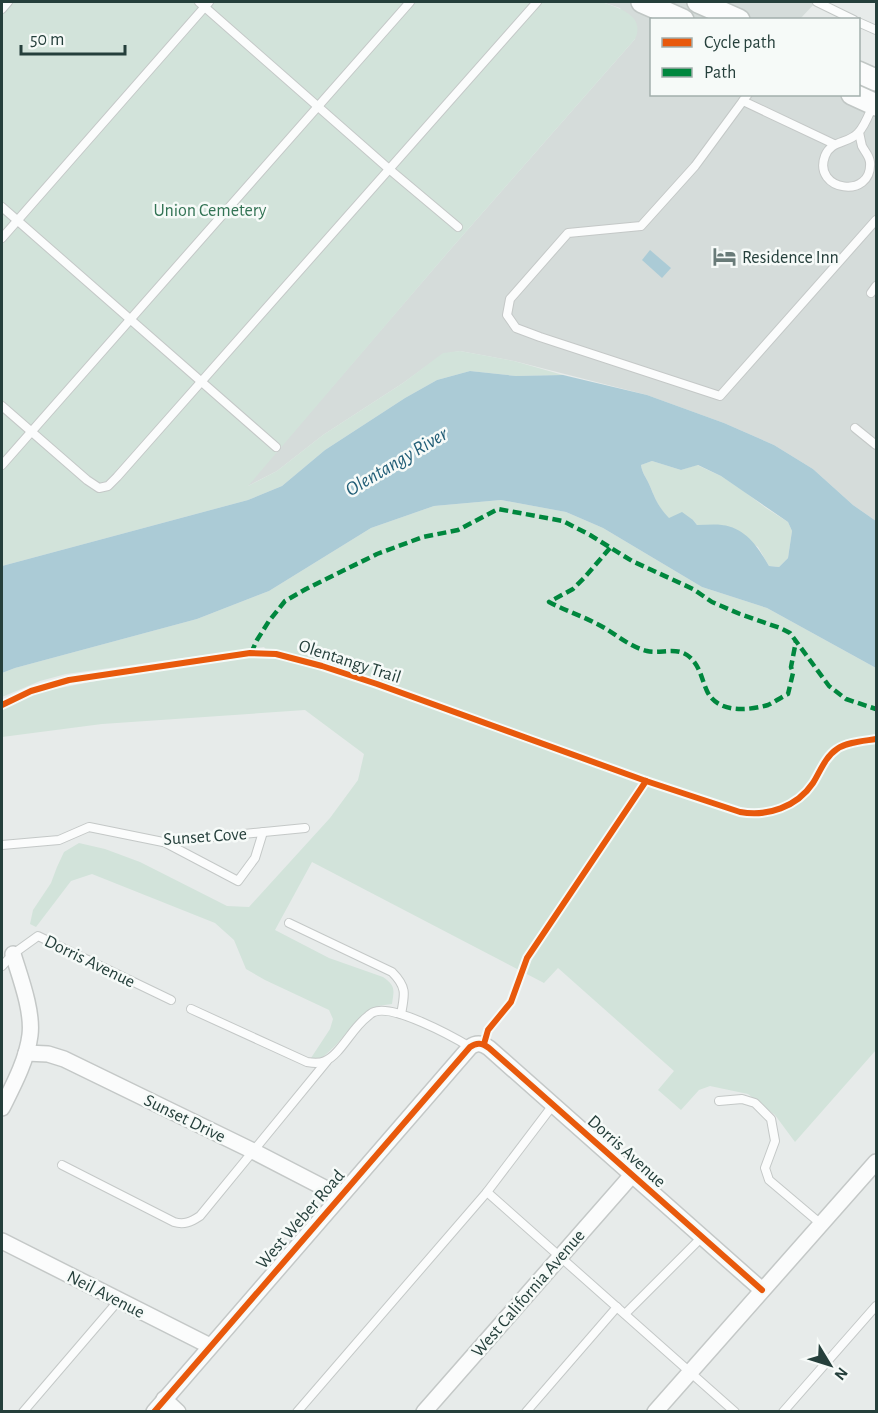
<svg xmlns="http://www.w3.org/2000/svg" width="878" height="1413" font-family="'Alegreya Sans',sans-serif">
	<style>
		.built { fill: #d5dcda }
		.green { fill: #d2e3da }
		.water { fill: #abcbd6; fill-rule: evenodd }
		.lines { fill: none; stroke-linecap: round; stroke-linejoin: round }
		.lane-casing { stroke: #c4c8c7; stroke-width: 10 }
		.street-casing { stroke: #c4c8c7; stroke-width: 18 }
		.secondary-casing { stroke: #c1c7c5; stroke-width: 24 }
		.lane { stroke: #fbfcfc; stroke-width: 8 }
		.street { stroke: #fbfcfc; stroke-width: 15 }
		.secondary { stroke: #fbfcfc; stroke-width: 21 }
		.quiet { stroke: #00873e; stroke-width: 4.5; stroke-dasharray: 9 4.5; stroke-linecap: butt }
		.cycleway-casing { stroke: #f6faf8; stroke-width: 10 }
		.cycleway { stroke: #e8590c; stroke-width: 6 }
		.labels { text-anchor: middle; stroke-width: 5; stroke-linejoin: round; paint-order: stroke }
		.park-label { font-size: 18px; fill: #327354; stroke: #f6faf8 }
		.poi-label { font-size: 18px; fill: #253f3b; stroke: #f6faf8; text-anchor: start }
		.street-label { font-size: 18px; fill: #253f3b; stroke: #f6faf8 }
		.water-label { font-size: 20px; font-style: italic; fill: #225e77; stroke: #f6faf8 }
	</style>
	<rect width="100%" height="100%" fill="#e7ebea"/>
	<!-- built -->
	<polygon class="built" points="602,2 816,2 800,19 652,20 652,94 858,94 859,83 876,92 876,521 853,505 813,469 774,445 724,423 647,395 514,361 460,351 443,354 403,383 323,435 277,471 246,487 449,251 635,39 620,8"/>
	<!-- green -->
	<g class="green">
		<path d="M2 2H602C618 8 646 15 635 39L449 251 248 486 277 471 323 435 403 383 443 353 460 351 514 361 563 375 516 376 470 371 437 380 405 398 325 450 282 486 248 500 2 566Z"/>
		<path d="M652 461 681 470 697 465 721 476 745 492 766 508 788 522 792 531 788 558 779 567 769 566 758 547 723 525H697L693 520 669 519C657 505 656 500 649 484 646 477 642 473 641 465Z"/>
		<path d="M501 500 566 512 603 528 702 587 767 608 876 668V1050L795 1142 775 1115 748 1094 710 1086 699 1090 681 1110 658 1090 674 1071 558 968 544 983 312 862 275 930 329 958 383 977C396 986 394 990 392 1004L378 1006 359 1018 336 1045 322 1058H311L330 1029 333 1019 329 1010 265 980 246 969 234 940 215 923 92 874 71 881 36 927 30 924 33 910 51 883 57 867 64 852 79 843 105 849 140 862 227 906 249 907 330 818 358 780 364 754 305 710 102 724 2 737V708L40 692 136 673 241 657 273 658 264 647 66 674 40 681 2 697V673L15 668 197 619 269 591 371 528 434 506Z"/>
	</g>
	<!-- water -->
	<g class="water">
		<polygon points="650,250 671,268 662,278 642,260"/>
		<path d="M470 371 516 376 563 375 647 395 724 423 774 445 813 469 853 505 876 521V668L767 608 702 587 603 528 566 512 501 500 434 506 371 528 269 591 197 619 15 668 2 673V566L248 500 282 486 325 450 405 398 437 380ZM652 461 681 470 698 465 721 476 788 522 792 531 788 558 779 567 769 566C758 547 746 528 722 525 714 524 705 525 697 525L693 520 682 512 669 518C657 505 656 500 649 484 646 477 642 473 641 465Z"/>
	</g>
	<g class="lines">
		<defs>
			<g id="lane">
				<polyline points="199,2 389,169 458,227"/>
				<polyline points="817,2 854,20"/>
				<polyline points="2,9 8,2"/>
				<polyline points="858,22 876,30"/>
				<polyline points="748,94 695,166 641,226 568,233 510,299 507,315 516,328 540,337 720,396 876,220"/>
				<polyline points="743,101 834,144"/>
				<path d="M859 132C860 137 861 142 862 146 865 152 869 155 870 162 873 200 812 191 825 156 831 140 848 144 858 133 865 126 869 114 873 105"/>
				<polyline points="2,207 276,447"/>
				<polyline points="2,238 209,2"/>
				<polyline points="871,293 876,286"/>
				<polyline points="2,406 87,480 99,488 108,486 117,477 537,2"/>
				<polyline points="855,428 876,445"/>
				<polyline points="2,465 410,2"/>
				<polyline points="164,842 238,881 255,858 263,832"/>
				<polyline points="2,845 59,840 89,827 163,842 305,828"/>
				<path d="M289 923 392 972C407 987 405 994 401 1014"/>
				<polyline points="2,966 13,954 38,936 171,1000"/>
				<path d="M191 1009 307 1062C313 1063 319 1064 325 1061 340 1055 352 1028 367 1017 369 1015 371 1013 374 1012 393 1004 452 1036 470 1047"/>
				<polyline points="719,1101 742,1099 755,1103 771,1119 775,1141 765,1168 769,1180 821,1224"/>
				<path d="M62 1165 174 1222C184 1225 191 1222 200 1216L327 1061"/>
				<polyline points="487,1192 735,1412"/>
				<polyline points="625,1314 702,1237"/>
				<polyline points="23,1412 119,1300"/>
				<polyline points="297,1412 487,1192 553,1105"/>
				<polyline points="526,1412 617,1307"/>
				<polyline points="783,1412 876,1306"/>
			</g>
			<g id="street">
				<polyline points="26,1053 48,1054 64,1059 253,1151 340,1196"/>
				<path d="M2 1108C13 1086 27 1060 30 1035 33 1011 20 977 13 954"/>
				<polyline points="2,1241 210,1346"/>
				<polyline points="164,1399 178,1412"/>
				<path d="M154 1412 470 1047C477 1042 482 1043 489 1048L762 1290"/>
				<polyline points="424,1412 632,1175"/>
				<polyline points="655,1412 876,1162"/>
			</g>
			<g id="secondary">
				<polyline points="642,2 683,20"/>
				<polyline points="698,2 739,20"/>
				<polyline points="858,72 876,80"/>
				<polyline points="852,94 876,105"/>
			</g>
		</defs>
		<!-- lane casing -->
		<use href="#lane" class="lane-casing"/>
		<!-- street casing -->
		<use href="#street" class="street-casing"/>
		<!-- secondary casing -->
		<use href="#secondary" class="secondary-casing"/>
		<!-- lane -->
		<use href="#lane" class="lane"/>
		<!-- street -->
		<use href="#street" class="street"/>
		<!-- secondary -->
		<use href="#secondary" class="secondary"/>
		<!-- quiet -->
		<g class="quiet">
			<path d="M610 548 584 578 573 589 549 602C564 610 580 615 595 623 613 631 627 646 647 651 660 654 675 647 687 655 700 664 701 678 707 691 717 713 747 711 768 705 775 702 781 697 788 694L793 673 791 667 796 641"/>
			<polyline points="251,653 257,640 269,621 285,601 306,589 377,554 423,537 458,530 498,509 563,521 590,535 632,561 693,589 712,602 740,614 780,628 790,633 829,686 846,699 876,709"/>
		</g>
		<defs>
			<g id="cycleway">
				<path d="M2 705 31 691 69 680 250 653 276 654 322 666 377 684 646 781 740 812C767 817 797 807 813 783 820 772 825 757 837 749 847 742 864 741 876 739"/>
				<polyline points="484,1044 488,1030 511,1002 527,958 646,781"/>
				<path d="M154 1412 470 1047C477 1042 482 1043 489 1048L762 1290"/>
			</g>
		</defs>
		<!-- cycleway casing -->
		<use href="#cycleway" class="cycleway-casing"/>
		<!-- cycleway -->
		<use href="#cycleway" class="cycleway"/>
	</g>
	<!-- icons -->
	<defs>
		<symbol id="hotel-bare" viewBox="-9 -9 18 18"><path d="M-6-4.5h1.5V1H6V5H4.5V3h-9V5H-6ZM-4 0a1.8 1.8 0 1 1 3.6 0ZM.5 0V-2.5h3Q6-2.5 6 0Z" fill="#697b78" stroke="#f6faf8" stroke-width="2.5" paint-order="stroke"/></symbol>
	</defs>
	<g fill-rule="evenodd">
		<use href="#hotel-bare" x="708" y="240" width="33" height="33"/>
	</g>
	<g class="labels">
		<!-- park labels -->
		<g class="park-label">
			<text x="210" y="216">Union Cemetery</text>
		</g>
		<!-- poi labels -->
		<g class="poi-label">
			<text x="742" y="263">Residence Inn</text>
		</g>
		<!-- street labels -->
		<g class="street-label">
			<text transform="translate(350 661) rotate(18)" y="6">Olentangy Trail</text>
			<text transform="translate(205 836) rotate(-4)" y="6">Sunset Cove</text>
			<text transform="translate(90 961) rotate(26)" y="6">Dorris Avenue</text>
			<text transform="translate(185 1118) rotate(26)" y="6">Sunset Drive</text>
			<text transform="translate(627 1151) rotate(42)" y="6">Dorris Avenue</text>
			<text transform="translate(300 1219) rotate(-49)" y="6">West Weber Road</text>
			<text transform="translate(528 1293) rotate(-49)" y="6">West California Avenue</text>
			<text transform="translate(106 1294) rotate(27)" y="6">Neil Avenue</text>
		</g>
		<!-- water labels -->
		<g class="water-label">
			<text transform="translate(396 461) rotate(-31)" y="7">Olentangy River</text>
		</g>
	</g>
	<!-- border -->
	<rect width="878" height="1413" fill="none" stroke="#253f3b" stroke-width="6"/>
	<!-- legend -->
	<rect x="650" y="18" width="210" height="78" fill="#f6faf8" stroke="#a2afac" stroke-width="1.5"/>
	<rect x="662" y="38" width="30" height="9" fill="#e8590c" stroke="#a2afac" stroke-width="1.5"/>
	<text x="704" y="48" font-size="18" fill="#253f3b">Cycle path</text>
	<rect x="662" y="68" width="30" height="9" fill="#00873e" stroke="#a2afac" stroke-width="1.5"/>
	<text x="704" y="78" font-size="18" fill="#253f3b">Path</text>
	<!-- north arrow -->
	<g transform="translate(830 1365) rotate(128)" stroke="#f6faf8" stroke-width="4.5" paint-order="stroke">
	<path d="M0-4.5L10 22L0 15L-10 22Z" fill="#253f3b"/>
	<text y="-9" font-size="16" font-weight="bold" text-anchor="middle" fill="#253f3b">N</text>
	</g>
	<!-- scale -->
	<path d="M21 45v9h104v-9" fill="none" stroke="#253f3b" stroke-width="3"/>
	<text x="30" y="45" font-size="18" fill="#253f3b" stroke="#f6faf8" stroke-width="4.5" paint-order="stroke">50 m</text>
</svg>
